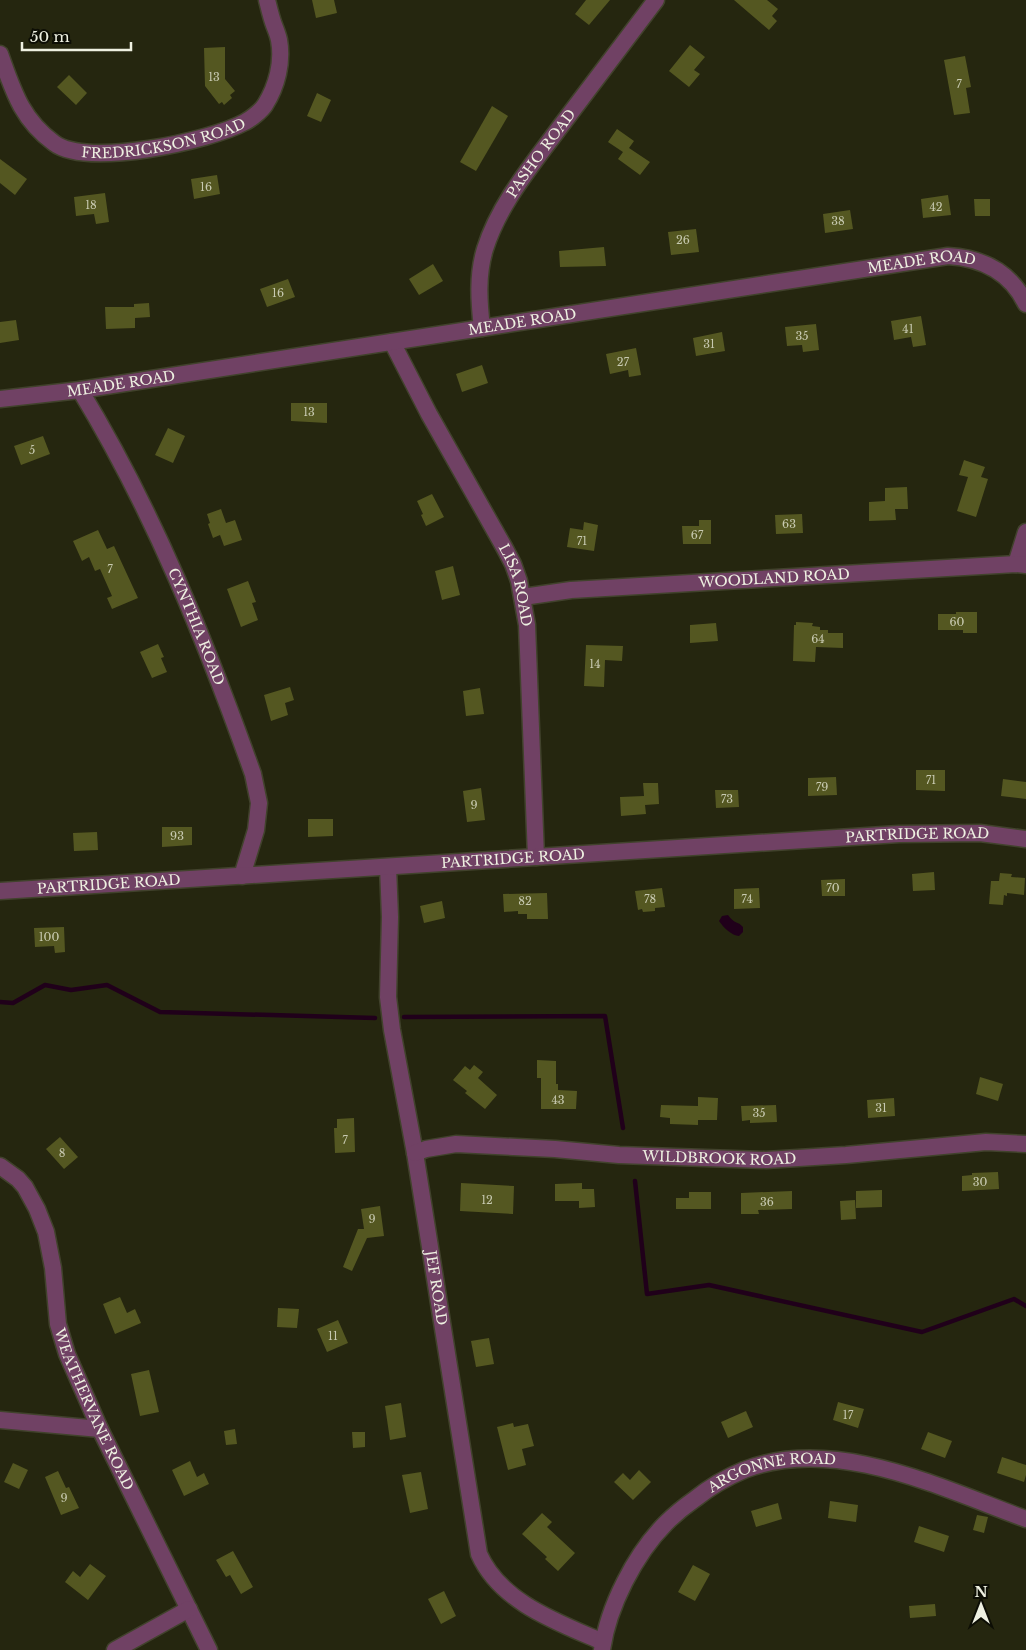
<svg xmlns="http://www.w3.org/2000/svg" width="1026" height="1650" font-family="'Libre Baskerville',serif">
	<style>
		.water { fill: #20001a }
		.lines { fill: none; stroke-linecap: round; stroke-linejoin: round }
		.stream { stroke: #20001a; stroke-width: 4.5 }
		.building { fill: #545721 }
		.street-casing { stroke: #41422c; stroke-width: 19 }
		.street { stroke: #704164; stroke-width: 16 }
		.labels { text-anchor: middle; stroke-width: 4; stroke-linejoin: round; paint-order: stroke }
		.number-label { font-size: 11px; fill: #c8cab1 }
		.street-label { font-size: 14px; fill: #eef0e1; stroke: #0d0e05 }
	</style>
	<rect width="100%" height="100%" fill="#25260f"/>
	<!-- water -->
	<path class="water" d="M728 915C734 924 738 921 743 927V932L739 936C732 936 723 927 719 921L722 916Z"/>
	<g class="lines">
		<!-- stream -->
		<g class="stream">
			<polyline points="0,1002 13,1003 45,985 71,990 107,985 160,1012 375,1018"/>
			<polyline points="404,1017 605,1016 623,1128"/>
			<polyline points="635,1181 647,1294 709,1285 922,1332 1014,1299 1026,1306"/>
		</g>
	</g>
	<!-- building -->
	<g class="building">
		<polygon points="312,0 334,0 337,13 316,18"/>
		<polygon points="586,0 610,0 589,25 575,14"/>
		<polygon points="734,0 767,0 778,9 772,16 777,21 769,30"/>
		<polygon points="690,45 705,57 694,70 700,74 689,87 669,71"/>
		<polygon points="225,47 225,79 235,91 230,95 232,98 224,105 222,102 219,104 205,86 204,48"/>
		<polygon points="965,56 971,87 966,88 970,113 954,115 944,60"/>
		<polygon points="69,75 87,93 76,105 57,87"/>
		<polygon points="317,93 331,100 321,122 307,116"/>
		<polygon points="492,106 508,116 476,171 460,162"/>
		<polygon points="617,129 634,141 629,148 650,162 640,175 618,159 623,152 608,142"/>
		<polygon points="0,159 27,179 15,195 0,183"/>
		<polygon points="217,175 220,194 194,199 191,179"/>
		<polygon points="105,193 109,222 96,224 94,214 76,216 74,197"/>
		<polygon points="948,195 951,215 923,218 921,199"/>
		<polygon points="974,199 990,199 990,216 975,216"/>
		<polygon points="850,210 853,229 825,233 823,214"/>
		<polygon points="696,229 699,252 671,255 668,232"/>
		<polygon points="604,247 606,266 560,267 559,251"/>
		<polygon points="433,264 443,281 419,295 409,279"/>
		<polygon points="288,279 295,297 267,307 260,289"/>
		<polygon points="149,303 150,317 135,318 135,328 106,329 105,307 134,307 134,304"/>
		<polygon points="921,316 926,345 913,347 911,337 894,340 891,321"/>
		<polygon points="16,320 19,340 0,343 0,322"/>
		<polygon points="816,324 819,350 803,352 802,345 787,346 785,327"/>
		<polygon points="722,332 725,351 696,356 693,338"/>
		<polygon points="636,348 641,375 629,377 628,370 610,374 606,354"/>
		<polygon points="482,365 488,383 462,392 456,374"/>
		<polygon points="291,403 327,403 327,423 291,421"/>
		<polygon points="168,428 185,436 173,463 155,455"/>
		<polygon points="43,436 50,454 21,465 14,446"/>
		<polygon points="964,460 985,467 981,477 988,479 976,517 957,511 968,477 959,475"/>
		<polygon points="907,487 908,509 895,509 896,520 869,521 869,502 885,501 885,488"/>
		<polygon points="432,494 444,517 426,526 421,515 423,514 417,501"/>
		<polygon points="221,509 226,523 235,520 242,540 224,546 220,535 213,538 208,524 210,523 207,514"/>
		<polygon points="802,514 803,533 776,534 775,515"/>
		<polygon points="699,520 711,520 711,544 683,544 682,526 699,526"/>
		<polygon points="584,522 598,525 594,551 567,547 570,528 583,530"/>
		<polygon points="98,530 107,549 114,546 138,598 112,609 107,598 112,596 100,569 95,571 89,557 82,561 73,541"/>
		<polygon points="453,566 460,595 442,600 435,571"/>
		<polygon points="248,581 256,602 252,603 258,620 241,627 227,589"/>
		<polygon points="956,612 977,612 977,633 963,633 963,630 938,630 938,614 956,614"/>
		<polygon points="796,622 813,623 812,626 820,627 820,630 828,630 828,633 843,633 843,648 816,647 815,662 793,661 794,625 796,625"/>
		<polygon points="716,623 718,641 690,643 690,625"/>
		<polygon points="158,644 164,657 161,658 167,672 152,678 140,652"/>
		<polygon points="586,645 623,646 622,661 605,660 604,687 584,686"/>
		<polygon points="290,687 294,700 285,703 288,715 271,721 264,695"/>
		<polygon points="480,688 484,714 466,716 463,691"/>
		<polygon points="916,770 945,770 945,791 916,790"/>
		<polygon points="836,777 837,795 808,796 808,778"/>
		<polygon points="1003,779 1026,782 1026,799 1001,796"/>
		<polygon points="643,783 658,783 659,804 645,805 646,814 621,816 620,797 644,796"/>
		<polygon points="481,788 485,820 467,822 463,791"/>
		<polygon points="715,790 738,790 739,807 716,808"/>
		<polygon points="308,819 333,819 333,836 308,837"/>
		<polygon points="162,827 192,827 192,845 162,847"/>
		<polygon points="97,832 98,850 74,851 73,833"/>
		<polygon points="934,872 935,890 913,891 912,874"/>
		<polygon points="1000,873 1012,874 1011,877 1025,878 1024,895 1007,893 1007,896 1004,895 1003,905 989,904 991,881 999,881"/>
		<polygon points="845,879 845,896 822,896 821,880"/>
		<polygon points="662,888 665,907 655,908 655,911 643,912 642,909 638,910 635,891"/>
		<polygon points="759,888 760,908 734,909 734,889"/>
		<polygon points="547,893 548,919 527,919 527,914 518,914 518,911 504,912 503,894"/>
		<polygon points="442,901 445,918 424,923 420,906"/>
		<polygon points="64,927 65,952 55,953 54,946 35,947 34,928"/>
		<polygon points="537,1060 556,1061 556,1084 558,1084 558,1090 577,1091 576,1109 541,1109 541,1078 537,1078"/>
		<polygon points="474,1065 483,1072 478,1078 497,1095 485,1109 465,1093 467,1091 453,1080 465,1066 470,1070"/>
		<polygon points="980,1077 1003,1084 998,1101 976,1094"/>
		<polygon points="698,1097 718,1098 717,1120 698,1120 698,1125 670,1124 670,1118 660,1117 661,1105 698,1106"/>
		<polygon points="894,1098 895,1116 868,1118 867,1100"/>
		<polygon points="776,1105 777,1122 750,1123 750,1120 742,1121 741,1106"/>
		<polygon points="354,1118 355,1152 335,1153 334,1128 337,1128 337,1119"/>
		<polygon points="60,1137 78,1157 64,1169 46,1149"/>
		<polygon points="998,1172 999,1189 962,1191 962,1176 972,1175 972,1173"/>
		<polygon points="461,1183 514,1186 513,1214 460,1211"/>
		<polygon points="582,1183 582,1189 594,1189 595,1207 579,1208 579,1201 555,1201 555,1184"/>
		<polygon points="882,1190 882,1207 856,1208 856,1191"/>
		<polygon points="792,1191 792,1209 758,1210 759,1214 741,1214 741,1193"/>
		<polygon points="689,1192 711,1192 711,1209 676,1209 676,1198 689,1198"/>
		<polygon points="855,1200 856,1219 841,1220 840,1201"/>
		<polygon points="380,1206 384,1236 367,1238 352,1271 343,1267 358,1229 364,1229 361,1209"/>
		<polygon points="120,1297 127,1313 135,1309 141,1323 115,1334 103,1304"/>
		<polygon points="278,1308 299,1309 297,1328 277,1327"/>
		<polygon points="338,1320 348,1343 327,1352 317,1329"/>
		<polygon points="489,1338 494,1364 476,1367 471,1341"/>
		<polygon points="149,1370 159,1412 140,1416 131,1374"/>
		<polygon points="838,1402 864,1409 858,1428 833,1420"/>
		<polygon points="401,1403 406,1437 390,1440 385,1406"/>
		<polygon points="746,1411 753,1427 728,1438 721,1422"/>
		<polygon points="513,1423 514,1427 528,1424 534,1446 522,1449 526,1465 508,1470 497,1427"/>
		<polygon points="235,1429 237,1444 226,1445 224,1431"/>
		<polygon points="352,1432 365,1432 365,1447 353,1448"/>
		<polygon points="928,1432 952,1441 945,1458 921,1449"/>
		<polygon points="1002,1457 1026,1465 1026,1475 1024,1482 997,1473"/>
		<polygon points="190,1461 197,1477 204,1473 209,1484 184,1496 172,1470"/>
		<polygon points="13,1463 28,1470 19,1489 4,1482"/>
		<polygon points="639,1470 651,1482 633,1500 614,1482 623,1473 630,1480"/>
		<polygon points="58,1471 66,1488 69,1487 79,1508 61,1515 45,1477"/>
		<polygon points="421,1472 428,1509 410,1513 402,1475"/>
		<polygon points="830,1501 858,1505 856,1522 828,1518"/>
		<polygon points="778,1503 782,1519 756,1527 751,1511"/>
		<polygon points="542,1513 552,1522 547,1527 575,1553 558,1571 545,1559 547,1557 522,1534"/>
		<polygon points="977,1515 988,1517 984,1533 973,1530"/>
		<polygon points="919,1526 949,1536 944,1552 914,1542"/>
		<polygon points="233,1551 253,1587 241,1594 230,1575 226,1577 216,1560"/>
		<polygon points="90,1564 106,1576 88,1600 65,1582 73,1571 80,1577"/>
		<polygon points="693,1565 710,1574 695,1601 678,1592"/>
		<polygon points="444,1591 456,1616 441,1624 428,1599"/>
		<polygon points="935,1604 936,1616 910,1618 909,1606"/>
	</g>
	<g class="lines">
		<defs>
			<g id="street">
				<path id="s1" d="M0 54C13 90 21 119 54 143 87 168 210 141 245 122 251 119 261 111 265 105 277 86 283 62 279 40 278 35 276 30 274 25 271 17 269 8 267 0"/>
				<path id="s2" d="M482 328C479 302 477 275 485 249 499 204 532 165 560 127 592 85 624 42 656 0"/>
				<path id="s3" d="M392 342 429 414 504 547 513 564 519 581 527 625 536 857"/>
				<path id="s4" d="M80 390C153 510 206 642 253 774L259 803 256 830 242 876"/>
				<path id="s5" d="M0 399 80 390 948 256C982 258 1010 271 1026 304"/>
				<polyline points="1016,564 1026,532"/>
				<path id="s6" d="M523 597 571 590 1016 564 1026 565"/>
				<path id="s7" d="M388 867 390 917 388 997 392 1030 415 1153 479 1554C500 1602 557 1622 603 1642"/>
				<path id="s8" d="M0 891 899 834 980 833 1026 839"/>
				<path id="s9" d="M415 1153 426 1149 456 1144 555 1149 619 1155 766 1160 846 1155 986 1142 1026 1144"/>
				<path id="s10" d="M0 1166 18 1179 25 1187 37 1209 46 1232 53 1268 58 1324 67 1354 100 1429 209 1650"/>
				<polyline points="0,1420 100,1429"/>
				<polyline points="115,1650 189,1609"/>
				<path id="s11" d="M602 1650C608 1607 635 1554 666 1523 675 1514 685 1506 695 1499 710 1487 727 1477 744 1470 835 1435 941 1488 1026 1519"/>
			</g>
		</defs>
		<!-- street casing -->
		<use href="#street" class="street-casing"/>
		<!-- street -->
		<use href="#street" class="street"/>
	</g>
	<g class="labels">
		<!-- number labels -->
		<g class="number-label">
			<text x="214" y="81">13</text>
			<text x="959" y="88">7</text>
			<text x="206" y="191">16</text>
			<text x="91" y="209">18</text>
			<text x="936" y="211">42</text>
			<text x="838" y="225">38</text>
			<text x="683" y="244">26</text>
			<text x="278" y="297">16</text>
			<text x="908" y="333">41</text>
			<text x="802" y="340">35</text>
			<text x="709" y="348">31</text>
			<text x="623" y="366">27</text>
			<text x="309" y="416">13</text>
			<text x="32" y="454">5</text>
			<text x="789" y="528">63</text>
			<text x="697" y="539">67</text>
			<text x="582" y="545">71</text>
			<text x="110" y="573">7</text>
			<text x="957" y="626">60</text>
			<text x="818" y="643">64</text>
			<text x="595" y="668">14</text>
			<text x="931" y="784">71</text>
			<text x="822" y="791">79</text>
			<text x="727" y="803">73</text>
			<text x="474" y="809">9</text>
			<text x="177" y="840">93</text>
			<text x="833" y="892">70</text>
			<text x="650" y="903">78</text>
			<text x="747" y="903">74</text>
			<text x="525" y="905">82</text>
			<text x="49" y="941">100</text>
			<text x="558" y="1104">43</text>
			<text x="881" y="1112">31</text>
			<text x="759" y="1117">35</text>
			<text x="345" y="1144">7</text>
			<text x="62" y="1157">8</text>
			<text x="980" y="1186">30</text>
			<text x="487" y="1204">12</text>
			<text x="767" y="1206">36</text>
			<text x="372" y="1223">9</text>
			<text x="333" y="1340">11</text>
			<text x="848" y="1419">17</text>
			<text x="64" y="1502">9</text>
		</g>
		<!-- street labels -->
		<g class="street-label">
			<text dy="5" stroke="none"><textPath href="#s1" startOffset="219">FREDRICKSON ROAD</textPath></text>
			<text dy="5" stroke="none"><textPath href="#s2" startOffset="191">PASHO ROAD</textPath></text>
			<text dy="5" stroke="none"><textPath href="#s5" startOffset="932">MEADE ROAD</textPath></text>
			<text dy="5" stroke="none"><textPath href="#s5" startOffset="528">MEADE ROAD</textPath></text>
			<text dy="5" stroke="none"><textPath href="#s5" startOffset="122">MEADE ROAD</textPath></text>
			<text dy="5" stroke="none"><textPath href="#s6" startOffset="252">WOODLAND ROAD</textPath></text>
			<text dy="5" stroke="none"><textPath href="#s3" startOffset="274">LISA ROAD</textPath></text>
			<text dy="5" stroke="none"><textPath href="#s4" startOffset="264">CYNTHIA ROAD</textPath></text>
			<text dy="5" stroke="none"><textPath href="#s8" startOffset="919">PARTRIDGE ROAD</textPath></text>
			<text dy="5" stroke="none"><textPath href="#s8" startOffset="514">PARTRIDGE ROAD</textPath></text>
			<text dy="5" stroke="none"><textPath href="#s8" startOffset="109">PARTRIDGE ROAD</textPath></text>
			<text dy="5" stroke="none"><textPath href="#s9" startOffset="306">WILDBROOK ROAD</textPath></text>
			<text dy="5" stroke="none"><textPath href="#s7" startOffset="425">JEF ROAD</textPath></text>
			<text dy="5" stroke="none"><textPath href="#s10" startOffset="268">WEATHERVANE ROAD</textPath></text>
			<text dy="5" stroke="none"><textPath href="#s11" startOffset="266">ARGONNE ROAD</textPath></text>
		</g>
	</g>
	<!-- north arrow -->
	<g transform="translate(981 1605)" stroke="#0d0e05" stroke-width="4" paint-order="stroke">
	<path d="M0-4L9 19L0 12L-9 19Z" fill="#eef0e1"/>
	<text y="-8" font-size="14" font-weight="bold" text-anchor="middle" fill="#eef0e1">N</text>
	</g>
	<!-- scale -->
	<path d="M22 42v8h109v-8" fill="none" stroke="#eef0e1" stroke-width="2.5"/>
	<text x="30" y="42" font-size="15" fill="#eef0e1" stroke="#0d0e05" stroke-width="4" paint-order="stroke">50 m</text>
</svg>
